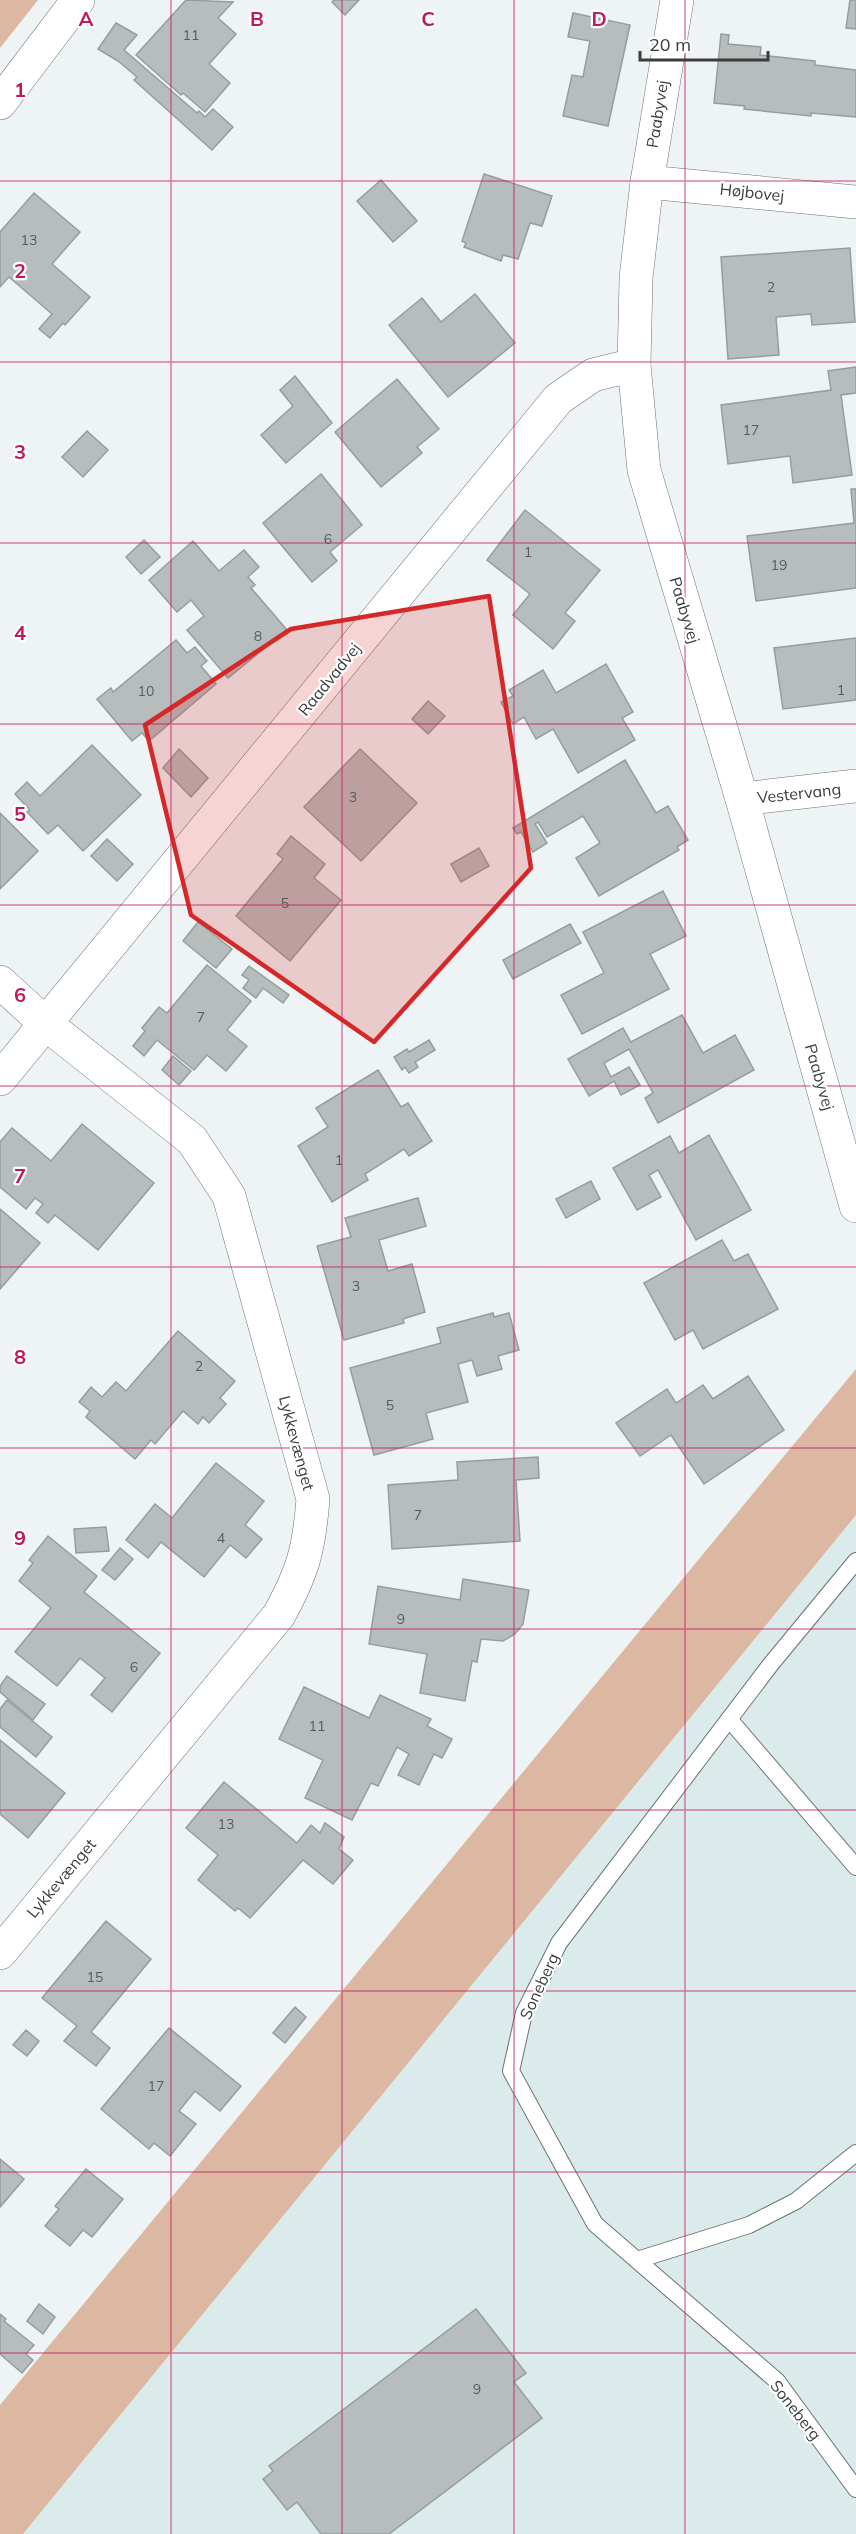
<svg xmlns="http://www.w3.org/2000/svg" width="856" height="2534" font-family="Mulish,sans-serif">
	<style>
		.built { fill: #dbebec }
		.green { fill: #dcb7a1 }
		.building { fill: #b7bdbd; stroke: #979d9d; stroke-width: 1.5 }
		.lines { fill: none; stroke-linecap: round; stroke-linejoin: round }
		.service-casing { stroke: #6d7272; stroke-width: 18 }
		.minor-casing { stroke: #6d7272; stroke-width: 34 }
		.service { stroke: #fff; stroke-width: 16 }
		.minor { stroke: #fff; stroke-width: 33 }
		.marked { fill: #d62828; fill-opacity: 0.2; stroke: #d62828; stroke-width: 4.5; stroke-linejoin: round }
		.grid { fill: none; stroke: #c2185b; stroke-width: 1.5; stroke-opacity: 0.55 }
		.labels { text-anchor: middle; stroke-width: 4.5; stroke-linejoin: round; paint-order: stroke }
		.number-label { font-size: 14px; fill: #595c5c }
		.street-label { font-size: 16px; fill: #3a3c3c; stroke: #fff }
		.grid-label { font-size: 20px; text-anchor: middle; font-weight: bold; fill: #c2185b; stroke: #fff; stroke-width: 4.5; stroke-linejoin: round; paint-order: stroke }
	</style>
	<rect width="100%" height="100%" fill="#eef4f5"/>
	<!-- built -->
	<polygon class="built" points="856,1515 856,2534 23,2534"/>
	<!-- green -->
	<g class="green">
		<polygon points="0,0 38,0 0,48"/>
		<polygon points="856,1369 856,1515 23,2534 0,2534 0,2405"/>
	</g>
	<!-- building -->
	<g class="building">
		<polygon points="186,0 233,2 218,18 236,34 209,64 230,83 205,112 183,93 181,95 136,55"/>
		<polygon points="334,0 359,0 345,15 332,2"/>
		<polygon points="850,0 856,0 856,29 846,28"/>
		<polygon points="573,13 630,25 608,126 563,116 572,75 583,77 590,41 568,37"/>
		<polygon points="116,23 137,35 124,50 197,113 199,111 205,117 213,109 233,127 212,150 134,80 137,77 118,61 98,49"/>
		<polygon points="721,34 729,35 728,44 761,47 760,55 815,61 815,65 856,70 856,117 811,113 811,116 744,109 745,106 714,103"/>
		<polygon points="484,174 552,196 542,226 530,223 518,259 503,255 501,261 464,247 466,243 462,241"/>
		<polygon points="381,180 417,221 393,242 357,201"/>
		<polygon points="34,193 80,232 52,264 90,297 65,325 63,323 50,338 39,329 52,314 9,277 0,287 0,232"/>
		<polygon points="850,248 855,322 812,325 811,314 776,317 779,355 728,359 721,257"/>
		<polygon points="475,294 515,343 448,397 389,325 422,298 441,322"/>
		<polygon points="856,367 856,393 841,395 852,475 793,483 790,456 728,464 721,405 831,390 828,371"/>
		<polygon points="295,376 332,423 286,463 261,435 293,406 280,390"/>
		<polygon points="397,379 439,429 417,447 422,453 381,487 335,432"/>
		<polygon points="87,431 108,450 83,477 62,457"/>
		<polygon points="321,474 362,525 330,552 337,561 312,582 263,523"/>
		<polygon points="851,489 856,489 856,588 756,601 747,536 854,523"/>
		<polygon points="525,510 600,570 565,613 575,621 553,649 513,615 530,594 487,560"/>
		<polygon points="144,540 160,557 141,574 126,557"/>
		<polygon points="193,541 219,571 244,550 259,567 248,577 255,585 251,588 287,630 228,678 187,630 204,616 191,600 177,612 149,580"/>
		<polygon points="856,638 856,700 783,709 774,648"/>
		<polygon points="176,640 187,653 195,647 207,661 201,666 216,684 149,741 142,733 132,741 97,699 111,688 113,692"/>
		<polygon points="606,664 633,712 622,718 635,740 578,773 553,729 536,739 524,717 513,724 501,702 513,696 509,690 543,670 556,693"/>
		<polygon points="428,701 445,716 428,734 412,719"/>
		<polygon points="92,745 141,795 83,851 58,825 48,834 27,812 30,810 15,794 27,782 40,796"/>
		<polygon points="179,749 208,778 191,797 163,768"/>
		<polygon points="360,749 417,803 361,861 304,807"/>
		<polygon points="625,760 656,813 668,806 688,840 677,847 679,850 599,896 576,858 600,843 583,816 547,837 538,822 535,824 547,843 533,852 521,832 517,834 513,828"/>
		<polygon points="0,813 38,851 0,889"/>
		<polygon points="291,836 325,864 314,878 341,900 290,961 236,916 283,859 277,854"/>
		<polygon points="107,839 133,864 117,881 91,856"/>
		<polygon points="479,848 489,866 461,882 451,864"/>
		<polygon points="663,891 686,936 650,954 669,989 582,1034 561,995 604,973 583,932"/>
		<polygon points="198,922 232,949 216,968 183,941"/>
		<polygon points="570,924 581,943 513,979 503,960"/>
		<polygon points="207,965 251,1001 227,1030 247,1046 226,1071 207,1055 194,1070 157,1040 144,1056 133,1046 145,1031 142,1028 159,1007 167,1013"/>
		<polygon points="249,966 289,995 283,1003 263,988 256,998 243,988 249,980 242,975"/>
		<polygon points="682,1015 703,1053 735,1035 754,1070 658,1123 645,1098 653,1093 629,1049 604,1063 611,1077 629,1067 640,1085 621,1095 614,1081 589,1096 568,1059 623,1028 631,1042"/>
		<polygon points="429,1040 435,1050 415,1062 418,1067 409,1073 405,1067 402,1070 394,1057 407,1049 409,1052"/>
		<polygon points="173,1056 191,1071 179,1085 162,1070"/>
		<polygon points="378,1070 401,1107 408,1103 432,1141 409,1156 404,1149 365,1174 368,1180 332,1202 298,1146 328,1127 316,1108"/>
		<polygon points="82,1124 154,1183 98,1250 55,1215 48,1223 36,1213 43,1204 35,1198 26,1209 0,1187 0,1142 12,1128 51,1161"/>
		<polygon points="709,1135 751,1210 696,1240 658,1170 649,1175 661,1197 637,1210 613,1168 670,1136 679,1153"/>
		<polygon points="591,1181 600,1199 566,1218 556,1199"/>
		<polygon points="418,1198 426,1226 379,1240 388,1271 412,1264 425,1312 403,1319 404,1323 344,1340 317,1246 351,1237 345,1218"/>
		<polygon points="0,1209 40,1243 0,1289"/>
		<polygon points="722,1240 734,1261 748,1254 778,1309 703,1349 693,1330 675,1340 644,1283"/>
		<polygon points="493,1313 494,1317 509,1313 519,1350 498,1356 502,1369 477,1376 472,1360 458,1364 468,1402 426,1413 433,1439 374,1455 350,1368 441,1343 437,1328"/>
		<polygon points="178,1331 235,1381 220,1398 226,1404 209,1423 203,1417 198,1424 183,1411 155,1444 151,1440 135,1459 86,1417 90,1411 79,1402 91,1387 102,1397 116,1382 126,1391"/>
		<polygon points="748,1376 784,1430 704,1484 671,1435 640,1456 616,1423 667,1389 676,1403 703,1385 713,1399"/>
		<polygon points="538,1457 539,1478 516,1480 520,1541 392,1549 388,1485 458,1480 457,1462"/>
		<polygon points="216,1463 264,1501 245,1525 262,1539 246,1558 230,1545 204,1577 161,1542 148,1558 126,1540 155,1504 172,1518"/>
		<polygon points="106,1527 109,1551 76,1553 74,1529"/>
		<polygon points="48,1536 97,1576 84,1592 160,1653 112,1712 91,1695 105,1678 80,1658 57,1686 15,1652 51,1608 19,1581 33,1563 29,1560"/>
		<polygon points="120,1548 133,1559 115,1580 102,1570"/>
		<polygon points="463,1579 529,1590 523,1624 515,1634 503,1641 481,1639 477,1662 472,1661 465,1701 420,1693 427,1654 369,1644 378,1586 460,1600"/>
		<polygon points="7,1676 45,1704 33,1720 0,1692 0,1686"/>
		<polygon points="304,1687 369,1718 380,1695 431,1719 427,1726 452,1739 442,1758 434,1754 419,1785 398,1775 409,1754 397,1747 378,1786 371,1783 352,1820 305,1798 323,1760 279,1739"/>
		<polygon points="7,1700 52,1737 36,1757 0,1727 0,1709"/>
		<polygon points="0,1740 65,1793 28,1838 0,1814"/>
		<polygon points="224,1782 297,1843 311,1825 320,1833 325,1823 344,1837 339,1849 353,1860 333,1884 303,1860 250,1918 238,1908 235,1911 198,1880 218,1855 186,1828"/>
		<polygon points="106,1921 151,1959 91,2032 110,2048 96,2066 64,2041 77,2026 42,1998"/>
		<polygon points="295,2007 306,2017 285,2043 273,2033"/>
		<polygon points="169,2028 241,2086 220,2111 195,2091 179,2111 196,2124 170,2156 154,2143 149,2149 101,2109"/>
		<polygon points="26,2030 39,2041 27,2056 13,2045"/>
		<polygon points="0,2159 24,2179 0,2207"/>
		<polygon points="86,2169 123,2199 92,2237 83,2230 70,2246 45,2226 59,2209 55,2206"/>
		<polygon points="39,2304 55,2317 43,2334 27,2321"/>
		<polygon points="476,2309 526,2373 514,2382 542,2418 389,2534 321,2534 297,2502 287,2510 263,2479 273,2471 269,2466"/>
		<polygon points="0,2314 6,2319 4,2321 34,2345 26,2354 33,2360 22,2373 0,2354"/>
	</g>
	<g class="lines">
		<defs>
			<g id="service">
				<polyline points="856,1561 771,1664 559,1943 524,2013 511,2071 595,2224 777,2381 856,2489"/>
				<polyline points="729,1719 856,1867"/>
				<polyline points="637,2260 749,2225 796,2201 856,2153"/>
			</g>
			<g id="minor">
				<polyline points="677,0 647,182 636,278 634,365 644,470 742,799 856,1206"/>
				<polyline points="0,103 78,0"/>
				<polyline points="647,182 856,202"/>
				<polyline points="742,799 856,786"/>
				<path d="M0 982 46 1024 192 1140 229 1196 313 1499C309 1550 303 1571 279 1615L0 1953"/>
				<polyline points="0,1079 558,399 593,375 634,365"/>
			</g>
		</defs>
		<!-- service casing -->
		<use href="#service" class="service-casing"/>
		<!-- minor casing -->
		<use href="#minor" class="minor-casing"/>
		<!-- service -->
		<use href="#service" class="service"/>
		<!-- minor -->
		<use href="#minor" class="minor"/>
	</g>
	<!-- marked area -->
	<path class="marked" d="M489 596 531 868 374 1042 191 915 145 725 291 629Z"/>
	<!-- grid -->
	<path class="grid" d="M171 0V2534M342 0V2534M514 0V2534M685 0V2534M0 181H856M0 362H856M0 543H856M0 724H856M0 905H856M0 1086H856M0 1267H856M0 1448H856M0 1629H856M0 1810H856M0 1991H856M0 2172H856M0 2353H856"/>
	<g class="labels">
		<!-- number labels -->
		<g class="number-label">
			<text x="191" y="40">11</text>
			<text x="29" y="245">13</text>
			<text x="771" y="292">2</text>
			<text x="751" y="435">17</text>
			<text x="328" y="544">6</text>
			<text x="528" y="557">1</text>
			<text x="779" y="570">19</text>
			<text x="258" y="641">8</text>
			<text x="841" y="695">1</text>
			<text x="146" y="696">10</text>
			<text x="353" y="802">3</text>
			<text x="285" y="908">5</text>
			<text x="201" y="1022">7</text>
			<text x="339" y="1165">1</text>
			<text x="356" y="1291">3</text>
			<text x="199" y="1371">2</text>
			<text x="390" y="1410">5</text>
			<text x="418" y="1520">7</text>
			<text x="221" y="1543">4</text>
			<text x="401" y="1624">9</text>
			<text x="134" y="1672">6</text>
			<text x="317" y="1731">11</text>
			<text x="226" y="1829">13</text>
			<text x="95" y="1982">15</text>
			<text x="156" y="2091">17</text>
			<text x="477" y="2394">9</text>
		</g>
		<!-- street labels -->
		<g class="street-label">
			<text transform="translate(657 114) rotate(-81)" y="6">Paabyvej</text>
			<text transform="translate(752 192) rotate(6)" y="6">Højbovej</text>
			<text transform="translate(685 610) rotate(73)" y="6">Paabyvej</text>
			<text transform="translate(329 679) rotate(-51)" y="6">Raadvadvej</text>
			<text transform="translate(799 793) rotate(-6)" y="6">Vestervang</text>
			<text transform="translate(820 1077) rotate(74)" y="6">Paabyvej</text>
			<text transform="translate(297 1443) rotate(75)" y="6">Lykkevænget</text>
			<text transform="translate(61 1878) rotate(-50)" y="6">Lykkevænget</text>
			<text transform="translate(539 1986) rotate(-65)" y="6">Soneberg</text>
			<text transform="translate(796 2410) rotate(52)" y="6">Soneberg</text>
		</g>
	</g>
	<g class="grid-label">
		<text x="86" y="26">A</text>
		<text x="257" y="26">B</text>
		<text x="428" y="26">C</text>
		<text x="599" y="26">D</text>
		<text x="20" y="97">1</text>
		<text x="20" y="278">2</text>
		<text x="20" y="459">3</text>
		<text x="20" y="640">4</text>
		<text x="20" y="821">5</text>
		<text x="20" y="1002">6</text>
		<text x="20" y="1183">7</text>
		<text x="20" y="1364">8</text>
		<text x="20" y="1545">9</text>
	</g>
	<!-- scale -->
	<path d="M640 51v9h128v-9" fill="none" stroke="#3a3c3c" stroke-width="3"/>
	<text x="649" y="51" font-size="18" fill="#3a3c3c" stroke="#ffffff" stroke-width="4.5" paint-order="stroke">20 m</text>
</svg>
